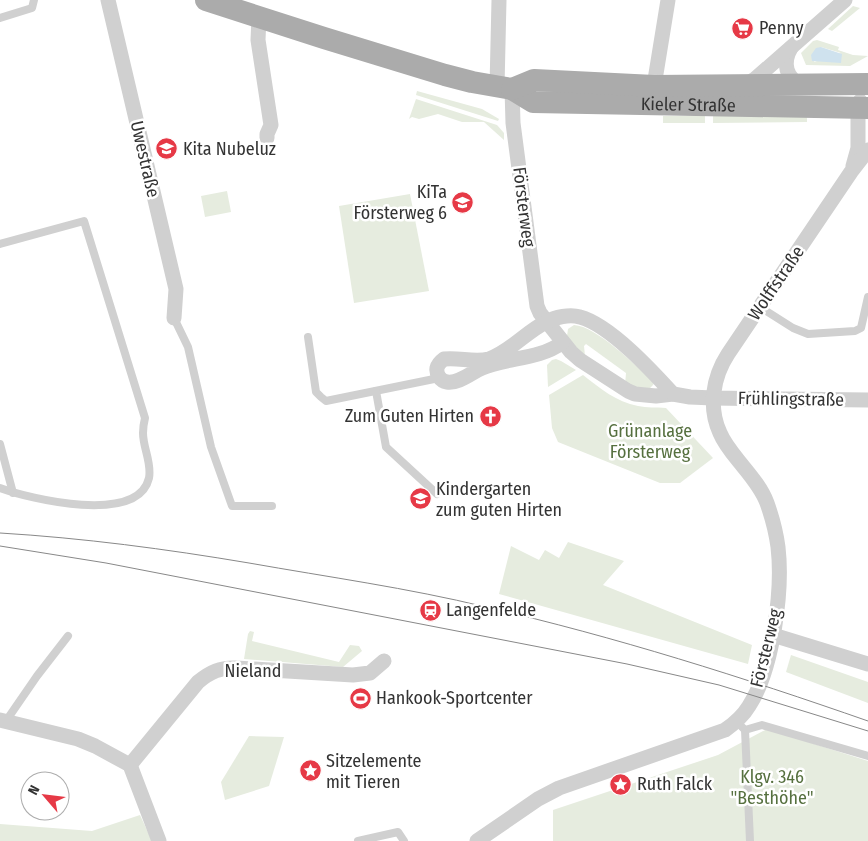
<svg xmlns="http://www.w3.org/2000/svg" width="868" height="841" font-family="'Fira Sans Condensed',sans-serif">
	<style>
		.green { fill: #e6ecdf; fill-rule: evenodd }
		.water { fill: #cfe2ee }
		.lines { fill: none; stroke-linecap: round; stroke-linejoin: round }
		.lane { stroke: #d0d0d0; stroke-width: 8 }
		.street { stroke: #d0d0d0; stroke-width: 15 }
		.primary { stroke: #ababab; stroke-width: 22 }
		.tram { stroke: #888; stroke-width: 1 }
		.labels { text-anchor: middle; stroke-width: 5; stroke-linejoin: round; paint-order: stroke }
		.poi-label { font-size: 18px; fill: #333; stroke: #fff; text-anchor: start }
		.street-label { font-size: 18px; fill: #333; stroke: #fff }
		.park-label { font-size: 18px; fill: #56703f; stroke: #fff }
	</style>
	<rect width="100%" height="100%" fill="#fff"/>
	<!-- green -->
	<g class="green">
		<polygon points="853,6 860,8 832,31 828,29"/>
		<path d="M817 40 839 47 838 50 853 55 868 56 850 66 806 65 801 53 813 41ZM821 47 841 53 814 62Z"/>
		<polygon points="417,91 482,109 499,119 498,121 416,95"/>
		<polygon points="416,99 497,125 504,133 504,140 484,122 462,122 438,114 419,119 412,117 409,119"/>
		<rect x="663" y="116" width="42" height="7"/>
		<polygon points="713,116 807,116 807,122 713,123"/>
		<polygon points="227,191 231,212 205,217 201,196"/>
		<polygon points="410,194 429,291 354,303 339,206"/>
		<path d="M574 325C596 326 638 367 654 383L653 385 648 390 625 385 626 373 586 344 584 346 585 356 576 349 567 336 568 329Z"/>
		<polygon points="556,359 561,361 576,370 548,387 547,365 552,360"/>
		<path d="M583 375C600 388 616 402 638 406 647 408 656 407 666 408L713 458 680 483H660L558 442 552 428 549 395Z"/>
		<polygon points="568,542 624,561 603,585 752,645 748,664 499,594 511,546 539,560 545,550 559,558"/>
		<polygon points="250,631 254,632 252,641 339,662 350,645 359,646 362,651 343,667 244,659 248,634"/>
		<polygon points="791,655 868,682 868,703 786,672"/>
		<polygon points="767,729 868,761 868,841 553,841 553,810 718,755"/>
		<polygon points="249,736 284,737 269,786 225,800 221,782"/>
		<polygon points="140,815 152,841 0,841 0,824 92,831"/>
	</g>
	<!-- water -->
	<polygon class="water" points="821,47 842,54 841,63 812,61 811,55 816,48"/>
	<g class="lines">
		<!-- lane -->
		<g class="lane">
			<polyline points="0,18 32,8 34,0"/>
			<path d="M0 244 84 221 145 418C144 422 143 428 143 433 143 448 152 463 149 478 138 525 30 499 0 488"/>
			<polyline points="760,307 793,328 808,334 855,331 861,328 868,297"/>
			<polyline points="174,318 188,347 211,447 232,506 272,506"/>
			<polyline points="308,337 316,392 321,397 326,401 439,378"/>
			<polyline points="376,391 386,447 437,494"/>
			<polyline points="0,444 13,493"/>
			<polyline points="6,721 37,676 68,636"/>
			<polyline points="742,727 745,730 750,841"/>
			<polyline points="745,730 762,725 868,756"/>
			<polyline points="358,841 398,832 404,841"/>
		</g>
		<!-- street -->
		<g class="street">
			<polyline points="108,0 176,289 174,318"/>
			<polyline points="259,17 258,40 271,125 267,134 267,138"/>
			<path d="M791 48C782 63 786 79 802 85"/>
			<polyline points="746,84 755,79 845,0"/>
			<polyline points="654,86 668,0"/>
			<polyline points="497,87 499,0"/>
			<polyline points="512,89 513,123 537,306 540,313 571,352 580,360 628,391 635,394 656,396 673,394 690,397 713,398 868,400"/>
			<polyline points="853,166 858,148 858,108 860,101"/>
			<path d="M562 343C538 360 508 357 482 368 472 372 459 384 447 382 440 381 436 374 437 368 438 364 440 362 444 359 459 357 474 363 489 359 511 351 526 332 546 322 555 317 570 314 580 317 610 325 653 372 673 394"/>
			<polyline points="773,635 868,664"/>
			<polyline points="0,720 78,739 95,746 130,765 159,841"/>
			<path d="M130 765 198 682C210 672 221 667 236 668L353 675 370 673 384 661"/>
			<path d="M477 841 538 799 559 788 725 730C735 723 743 716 749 706 773 669 783 590 778 547 776 532 772 517 767 503 762 489 751 476 742 465 734 455 725 445 720 433 708 407 713 377 728 354L851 172 868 150"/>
		</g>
		<!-- primary -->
		<g class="primary">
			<path id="s1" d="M206 0 324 38 445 75 472 82 512 89 533 102 868 108"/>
			<polyline points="512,89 534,80 654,86 868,84"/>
		</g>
		<!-- tram -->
		<g class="tram">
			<path d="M0 533C83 538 166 549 249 563 328 577 408 588 486 607 616 637 742 677 868 721"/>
			<polyline points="0,546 106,563 627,664 719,685 868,731"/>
		</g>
	</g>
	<!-- icons -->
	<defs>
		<symbol id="supermarket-disc" viewBox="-11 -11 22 22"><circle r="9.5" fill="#e63946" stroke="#fff"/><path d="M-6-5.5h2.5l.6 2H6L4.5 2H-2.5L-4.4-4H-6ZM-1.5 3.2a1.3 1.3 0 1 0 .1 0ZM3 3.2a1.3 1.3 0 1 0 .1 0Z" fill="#fff"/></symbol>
		<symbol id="school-disc" viewBox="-11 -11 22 22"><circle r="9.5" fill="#e63946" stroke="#fff"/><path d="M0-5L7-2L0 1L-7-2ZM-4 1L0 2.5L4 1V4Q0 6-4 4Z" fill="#fff"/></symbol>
		<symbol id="church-disc" viewBox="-11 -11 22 22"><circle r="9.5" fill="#e63946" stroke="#fff"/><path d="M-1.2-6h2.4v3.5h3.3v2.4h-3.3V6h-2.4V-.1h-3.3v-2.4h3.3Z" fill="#fff"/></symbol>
		<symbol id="station-disc" viewBox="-11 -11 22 22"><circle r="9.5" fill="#e63946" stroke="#fff"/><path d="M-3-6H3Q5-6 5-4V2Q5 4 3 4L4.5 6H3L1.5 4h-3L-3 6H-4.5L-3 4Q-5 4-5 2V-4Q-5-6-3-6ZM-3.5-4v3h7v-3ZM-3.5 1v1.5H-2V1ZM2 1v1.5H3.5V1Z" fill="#fff"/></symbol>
		<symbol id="stadium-disc" viewBox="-11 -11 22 22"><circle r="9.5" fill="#e63946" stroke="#fff"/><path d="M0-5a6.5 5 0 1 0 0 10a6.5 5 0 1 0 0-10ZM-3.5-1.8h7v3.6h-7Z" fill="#fff"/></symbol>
		<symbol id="sight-disc" viewBox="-11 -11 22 22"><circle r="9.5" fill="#e63946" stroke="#fff"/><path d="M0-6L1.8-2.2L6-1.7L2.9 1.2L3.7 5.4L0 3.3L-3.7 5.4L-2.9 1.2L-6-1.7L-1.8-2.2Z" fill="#fff"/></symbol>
	</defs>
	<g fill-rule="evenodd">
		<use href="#supermarket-disc" x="730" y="16" width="25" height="25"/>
		<use href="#school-disc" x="154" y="136" width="25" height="25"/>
		<use href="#school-disc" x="450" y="190" width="25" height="25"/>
		<use href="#church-disc" x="478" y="404" width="25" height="25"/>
		<use href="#school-disc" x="408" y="486" width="25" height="25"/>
		<use href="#station-disc" x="418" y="598" width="25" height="25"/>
		<use href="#stadium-disc" x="348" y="686" width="25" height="25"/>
		<use href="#sight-disc" x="298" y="758" width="25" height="25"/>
		<use href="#sight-disc" x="608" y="772" width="25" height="25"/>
	</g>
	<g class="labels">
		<!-- poi labels -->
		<g class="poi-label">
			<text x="759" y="34">Penny</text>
			<text x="183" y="155">Kita Nubeluz</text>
			<text x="447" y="198" text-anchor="end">KiTa<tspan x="447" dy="21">Försterweg 6</tspan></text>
			<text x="474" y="422" text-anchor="end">Zum Guten Hirten</text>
			<text x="436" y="495">Kindergarten<tspan x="436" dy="21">zum guten Hirten</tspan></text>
			<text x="446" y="616">Langenfelde</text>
			<text x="376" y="704">Hankook-Sportcenter</text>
			<text x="326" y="767">Sitzelemente<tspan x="326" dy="21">mit Tieren</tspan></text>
			<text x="637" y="790">Ruth Falck</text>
		</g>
		<!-- street labels -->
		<g class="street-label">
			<text dy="6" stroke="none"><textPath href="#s1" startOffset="499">Kieler Straße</textPath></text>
			<text transform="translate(145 159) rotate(77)" y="6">Uwestraße</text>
			<text transform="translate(524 207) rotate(83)" y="6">Försterweg</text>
			<text transform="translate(776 283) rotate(-56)" y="6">Wolffstraße</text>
			<text transform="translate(791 399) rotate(1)" y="6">Frühlingstraße</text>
			<text transform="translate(766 648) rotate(-76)" y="6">Försterweg</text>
			<text x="253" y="677">Nieland</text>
		</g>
		<!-- park labels -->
		<g class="park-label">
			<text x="650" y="437">Grünanlage<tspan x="650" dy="21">Försterweg</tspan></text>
			<text x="772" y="783">Klgv. 346<tspan x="772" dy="21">"Besthöhe"</tspan></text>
		</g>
	</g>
	<!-- north arrow -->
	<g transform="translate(45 796) rotate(298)"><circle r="24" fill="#ffffff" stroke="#adadad"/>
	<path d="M0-4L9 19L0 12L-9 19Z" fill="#e63946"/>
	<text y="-8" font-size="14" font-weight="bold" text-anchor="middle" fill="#333333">N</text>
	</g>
</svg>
